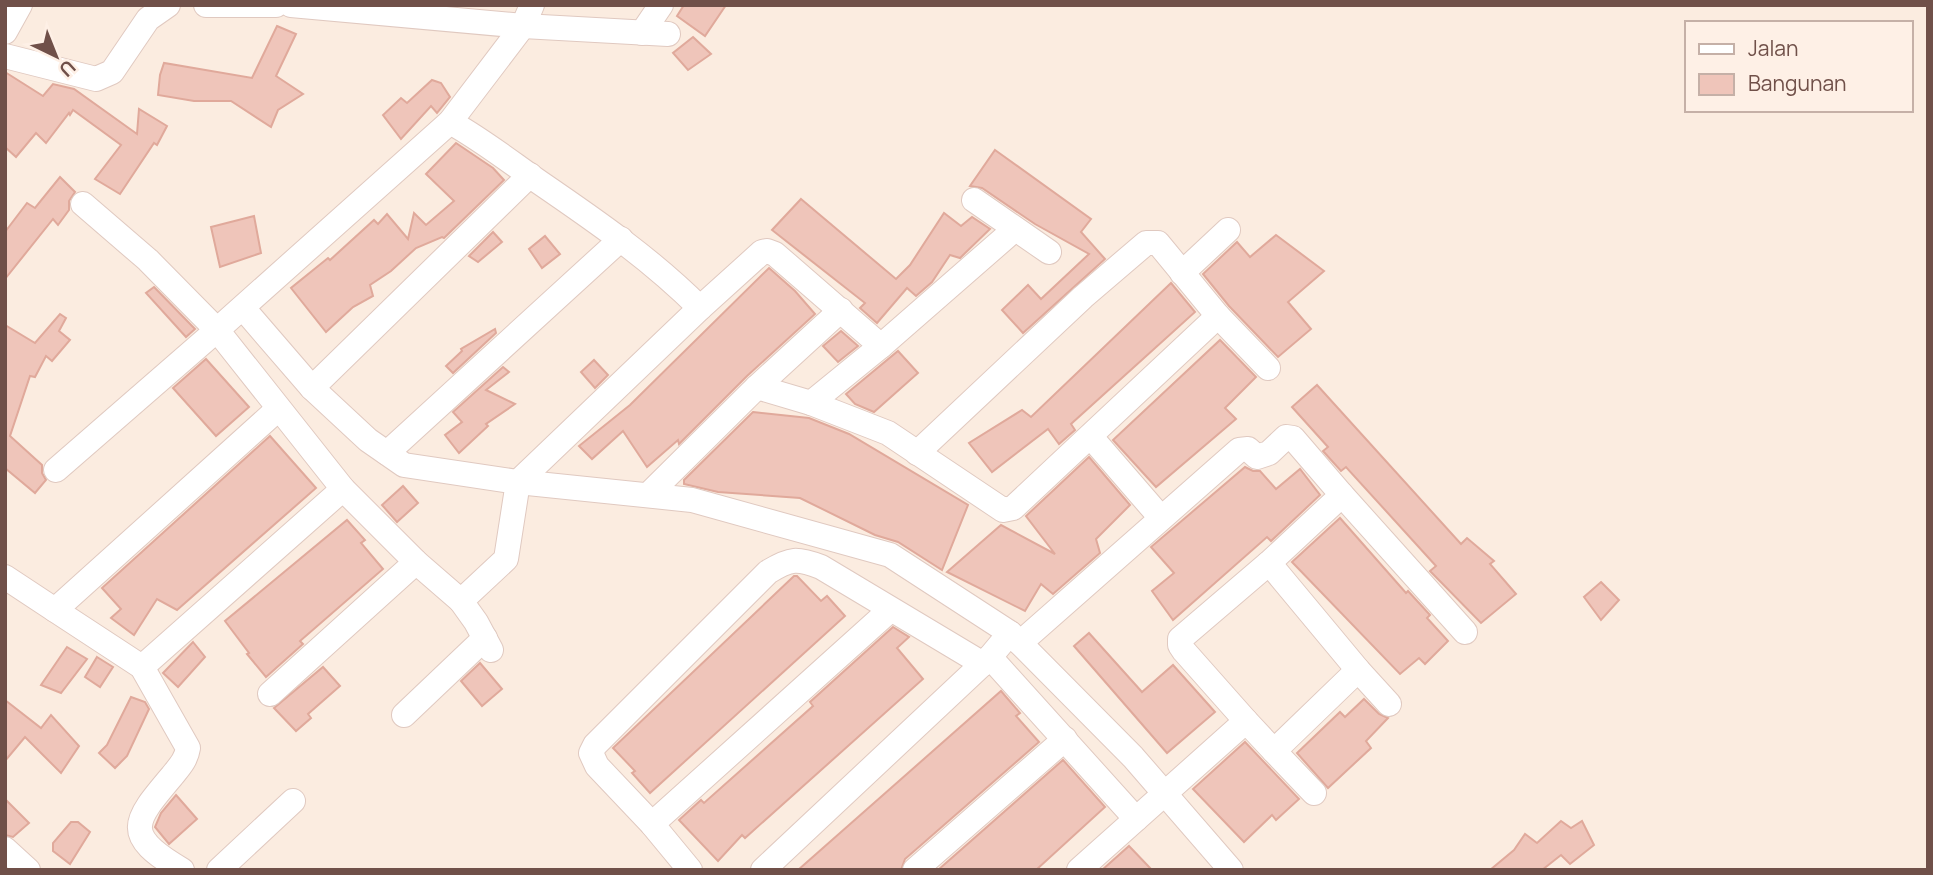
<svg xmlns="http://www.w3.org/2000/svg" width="1933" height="875" font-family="Manrope,sans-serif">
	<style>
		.building { fill: #efc5ba; stroke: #e0a99b; stroke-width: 2 }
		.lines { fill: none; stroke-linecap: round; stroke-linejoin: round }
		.minor-casing { stroke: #e0c9c0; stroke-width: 26 }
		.minor { stroke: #fff; stroke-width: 24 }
	</style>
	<rect width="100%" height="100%" fill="#fbece0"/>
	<!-- building -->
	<g class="building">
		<polygon points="684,5 726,5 705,36 677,16"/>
		<polygon points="277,26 296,34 276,76 303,94 278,110 271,127 231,101 194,101 158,95 160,75 164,63 252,78"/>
		<polygon points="693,37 711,54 688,70 673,53"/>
		<polygon points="5,72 43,96 53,84 74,89 137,134 139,109 167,126 157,145 154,143 120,194 95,179 121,145 73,110 70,115 69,113 46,143 36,133 16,157 5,147"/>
		<polygon points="432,80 441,83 450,97 437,113 431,106 401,139 383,115 401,98 407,103"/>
		<polygon points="456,143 493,168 504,180 444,238 442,237 416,248 391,271 370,285 373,296 353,307 326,332 291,288 328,258 330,260 374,220 378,224 387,214 408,239 414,213 426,225 454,201 426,174"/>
		<polygon points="995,150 1091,219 1081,232 1105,259 1023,333 1002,310 1028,285 1041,299 1089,254 1035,224 982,188 970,186"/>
		<polygon points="60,177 75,192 69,201 69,210 58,225 53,219 5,279 5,232 27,203 35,208"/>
		<polygon points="801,199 896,279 910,265 944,213 961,226 972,217 990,229 960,258 950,255 932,282 916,296 907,288 877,323 860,308 865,303 772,230"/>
		<polygon points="254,216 261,253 220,267 211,227"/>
		<polygon points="493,232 502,242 478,262 469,256"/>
		<polygon points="1276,235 1324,271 1288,302 1311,329 1278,357 1229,306 1203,274 1237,242 1250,257"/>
		<polygon points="545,236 560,254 542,268 529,249"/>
		<polygon points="769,268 795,291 815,314 747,376 679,444 678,440 647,467 623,431 592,459 579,446 630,405"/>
		<polygon points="1171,283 1195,312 1071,424 1075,430 1059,444 1048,429 992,472 969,443 1022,410 1031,417"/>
		<polygon points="154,287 195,329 186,337 146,293"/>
		<polygon points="60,314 66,318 59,331 70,340 52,361 46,356 35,377 30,376 10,436 42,465 42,473 46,480 35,493 5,468 5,325 35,343"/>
		<polygon points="495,329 496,333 453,373 446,366 462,351 461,349"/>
		<polygon points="841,331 858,346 838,362 823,346"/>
		<polygon points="1220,340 1256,377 1225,408 1236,419 1156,487 1113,440"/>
		<polygon points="898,351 918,373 874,412 855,404 846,394"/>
		<polygon points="206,359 249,407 216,436 173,388"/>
		<polygon points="594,360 608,375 595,388 581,372"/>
		<polygon points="503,367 509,372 486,390 515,404 486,424 488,426 459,453 445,435 462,422 453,412"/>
		<polygon points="1317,385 1461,544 1467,538 1494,561 1490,564 1516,594 1481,623 1430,571 1436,566 1346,467 1341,471 1323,451 1328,447 1292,407"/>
		<polygon points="753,412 809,418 849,434 968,505 942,570 898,542 875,535 800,498 718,492 684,484 684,480"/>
		<polygon points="270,436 316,488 177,610 157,599 134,635 111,618 121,609 102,588"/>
		<polygon points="1089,457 1130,505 1096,539 1100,553 1053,594 1041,584 1025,611 947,572 1001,525 1055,554 1026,516"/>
		<polygon points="1245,467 1253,471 1260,471 1276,489 1300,469 1320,495 1271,541 1267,537 1173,620 1152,591 1174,573 1151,547"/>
		<polygon points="403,486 418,503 397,522 382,505"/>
		<polygon points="1340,518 1406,593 1408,591 1430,615 1427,618 1448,641 1425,664 1419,658 1400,674 1292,562"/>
		<polygon points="347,520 365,540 361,543 383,569 300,641 303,644 266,677 247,654 249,653 225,621"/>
		<polygon points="794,576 797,576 821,601 827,596 845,616 650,793 632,773 635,771 613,748"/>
		<polygon points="1601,582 1619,600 1601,620 1584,597"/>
		<polygon points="893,627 909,637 897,648 923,679 745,838 742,835 718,861 679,820 701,800 704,803 813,706 810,702"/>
		<polygon points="1089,633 1142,692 1173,665 1215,712 1167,753 1074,646"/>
		<polygon points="193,642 205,657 178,687 163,673"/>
		<polygon points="67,647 87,659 61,693 41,685"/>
		<polygon points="97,657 113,667 100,687 85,677"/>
		<polygon points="480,663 502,689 482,706 461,681"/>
		<polygon points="323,667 340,686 308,714 311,718 296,731 274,708"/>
		<polygon points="1001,691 1020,713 1016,716 1039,742 905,859 901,870 798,870"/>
		<polygon points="131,697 145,702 149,709 127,756 115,768 99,753 107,745"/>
		<polygon points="1364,699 1379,714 1388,718 1366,741 1371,748 1328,788 1297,753 1340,712 1345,717"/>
		<polygon points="5,700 41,728 51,715 79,746 61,773 25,737 5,761"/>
		<polygon points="1245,742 1299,799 1276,820 1272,815 1244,842 1193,789"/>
		<polygon points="1063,760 1105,807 1036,870 938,870"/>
		<polygon points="176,795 197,819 169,844 155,827 161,813"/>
		<polygon points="5,799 29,823 13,837 5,835"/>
		<polygon points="1561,821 1571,828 1582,821 1594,845 1570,864 1561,855 1542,870 1490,870 1514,850 1525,834 1537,843"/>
		<polygon points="71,822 78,822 90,832 70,864 53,851 53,843"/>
		<polygon points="1129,846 1152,870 1102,870"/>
	</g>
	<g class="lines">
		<defs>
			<g id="minor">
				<polyline points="206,5 276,5"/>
				<polyline points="291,5 523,26 668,34"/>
				<polyline points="532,5 523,26 450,122 217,330 343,489 416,562 461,601 506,559 518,482 700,308 762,252 767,251 775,254 881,346"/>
				<polyline points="5,32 20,5"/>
				<polyline points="642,33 661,5"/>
				<polyline points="5,56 96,79 112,72 148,19 168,5"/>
				<path d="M450 122C481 139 509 161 539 182 596 221 651 259 700 308"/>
				<polyline points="974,200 1049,252"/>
				<polyline points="1182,273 1228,230"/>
				<polyline points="243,308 312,388 368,440 404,465 518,482 692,500 890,555 1010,633 1133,757 1231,870"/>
				<polyline points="757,387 811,403 888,433 1003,510 1013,508 1218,316"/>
				<polyline points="312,388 530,175"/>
				<polyline points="811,403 881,346 1015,229"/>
				<polyline points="1091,437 1161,518"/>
				<polyline points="387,453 621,239"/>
				<polyline points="917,453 1083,297 1146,243 1158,243 1218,316 1268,368"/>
				<polyline points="56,470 217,330 148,260 83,204"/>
				<polyline points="648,495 757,387 841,310"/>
				<polyline points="1342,495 1465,632"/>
				<polyline points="1269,563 1358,670"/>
				<polyline points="5,577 55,610"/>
				<polyline points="461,601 476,622 491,650"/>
				<polyline points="1020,643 1239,450 1248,449 1257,457 1269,453 1286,437 1293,438 1342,495 1269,563 1180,639 1180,645 1184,651 1246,721"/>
				<polyline points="990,657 1136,819"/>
				<polyline points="142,667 343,489"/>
				<polyline points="270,694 416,562"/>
				<polyline points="404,715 485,638"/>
				<polyline points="1274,751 1314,793"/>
				<polyline points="652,824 890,610"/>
				<polyline points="5,849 28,870"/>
				<path d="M182 870C122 835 133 822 172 776 180 766 186 760 188 748L142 667 55 610 278 409"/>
				<polyline points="219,870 293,801"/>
				<path d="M690 870 652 824 597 766 591 753 595 745 768 572C791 558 797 558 821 567L983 664"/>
				<polyline points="763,870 990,657 1010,633"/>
				<polyline points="915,870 1065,739"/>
				<polyline points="1079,870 1246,721 1274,751 1358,670 1389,704"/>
			</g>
		</defs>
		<!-- minor casing -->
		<use href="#minor" class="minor-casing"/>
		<!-- minor -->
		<use href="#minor" class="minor"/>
	</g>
	<!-- border -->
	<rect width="1933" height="875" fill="none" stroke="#705049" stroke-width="14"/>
	<!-- legend -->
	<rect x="1685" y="21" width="228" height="91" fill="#fef0e6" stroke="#c5b0a7" stroke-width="2"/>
	<rect x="1699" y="44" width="35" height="10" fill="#ffffff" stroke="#c5b0a7" stroke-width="2"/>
	<text x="1748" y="56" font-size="21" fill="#705049">Jalan</text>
	<rect x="1699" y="74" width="35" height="21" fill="#efc5ba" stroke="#c5b0a7" stroke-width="2"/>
	<text x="1748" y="91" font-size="21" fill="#705049">Bangunan</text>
	<!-- north arrow -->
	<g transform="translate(56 56) rotate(137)" stroke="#fef0e6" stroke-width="5" paint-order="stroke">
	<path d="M0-5L12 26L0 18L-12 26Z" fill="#705049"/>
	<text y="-10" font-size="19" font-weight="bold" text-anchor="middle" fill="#705049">U</text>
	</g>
</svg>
